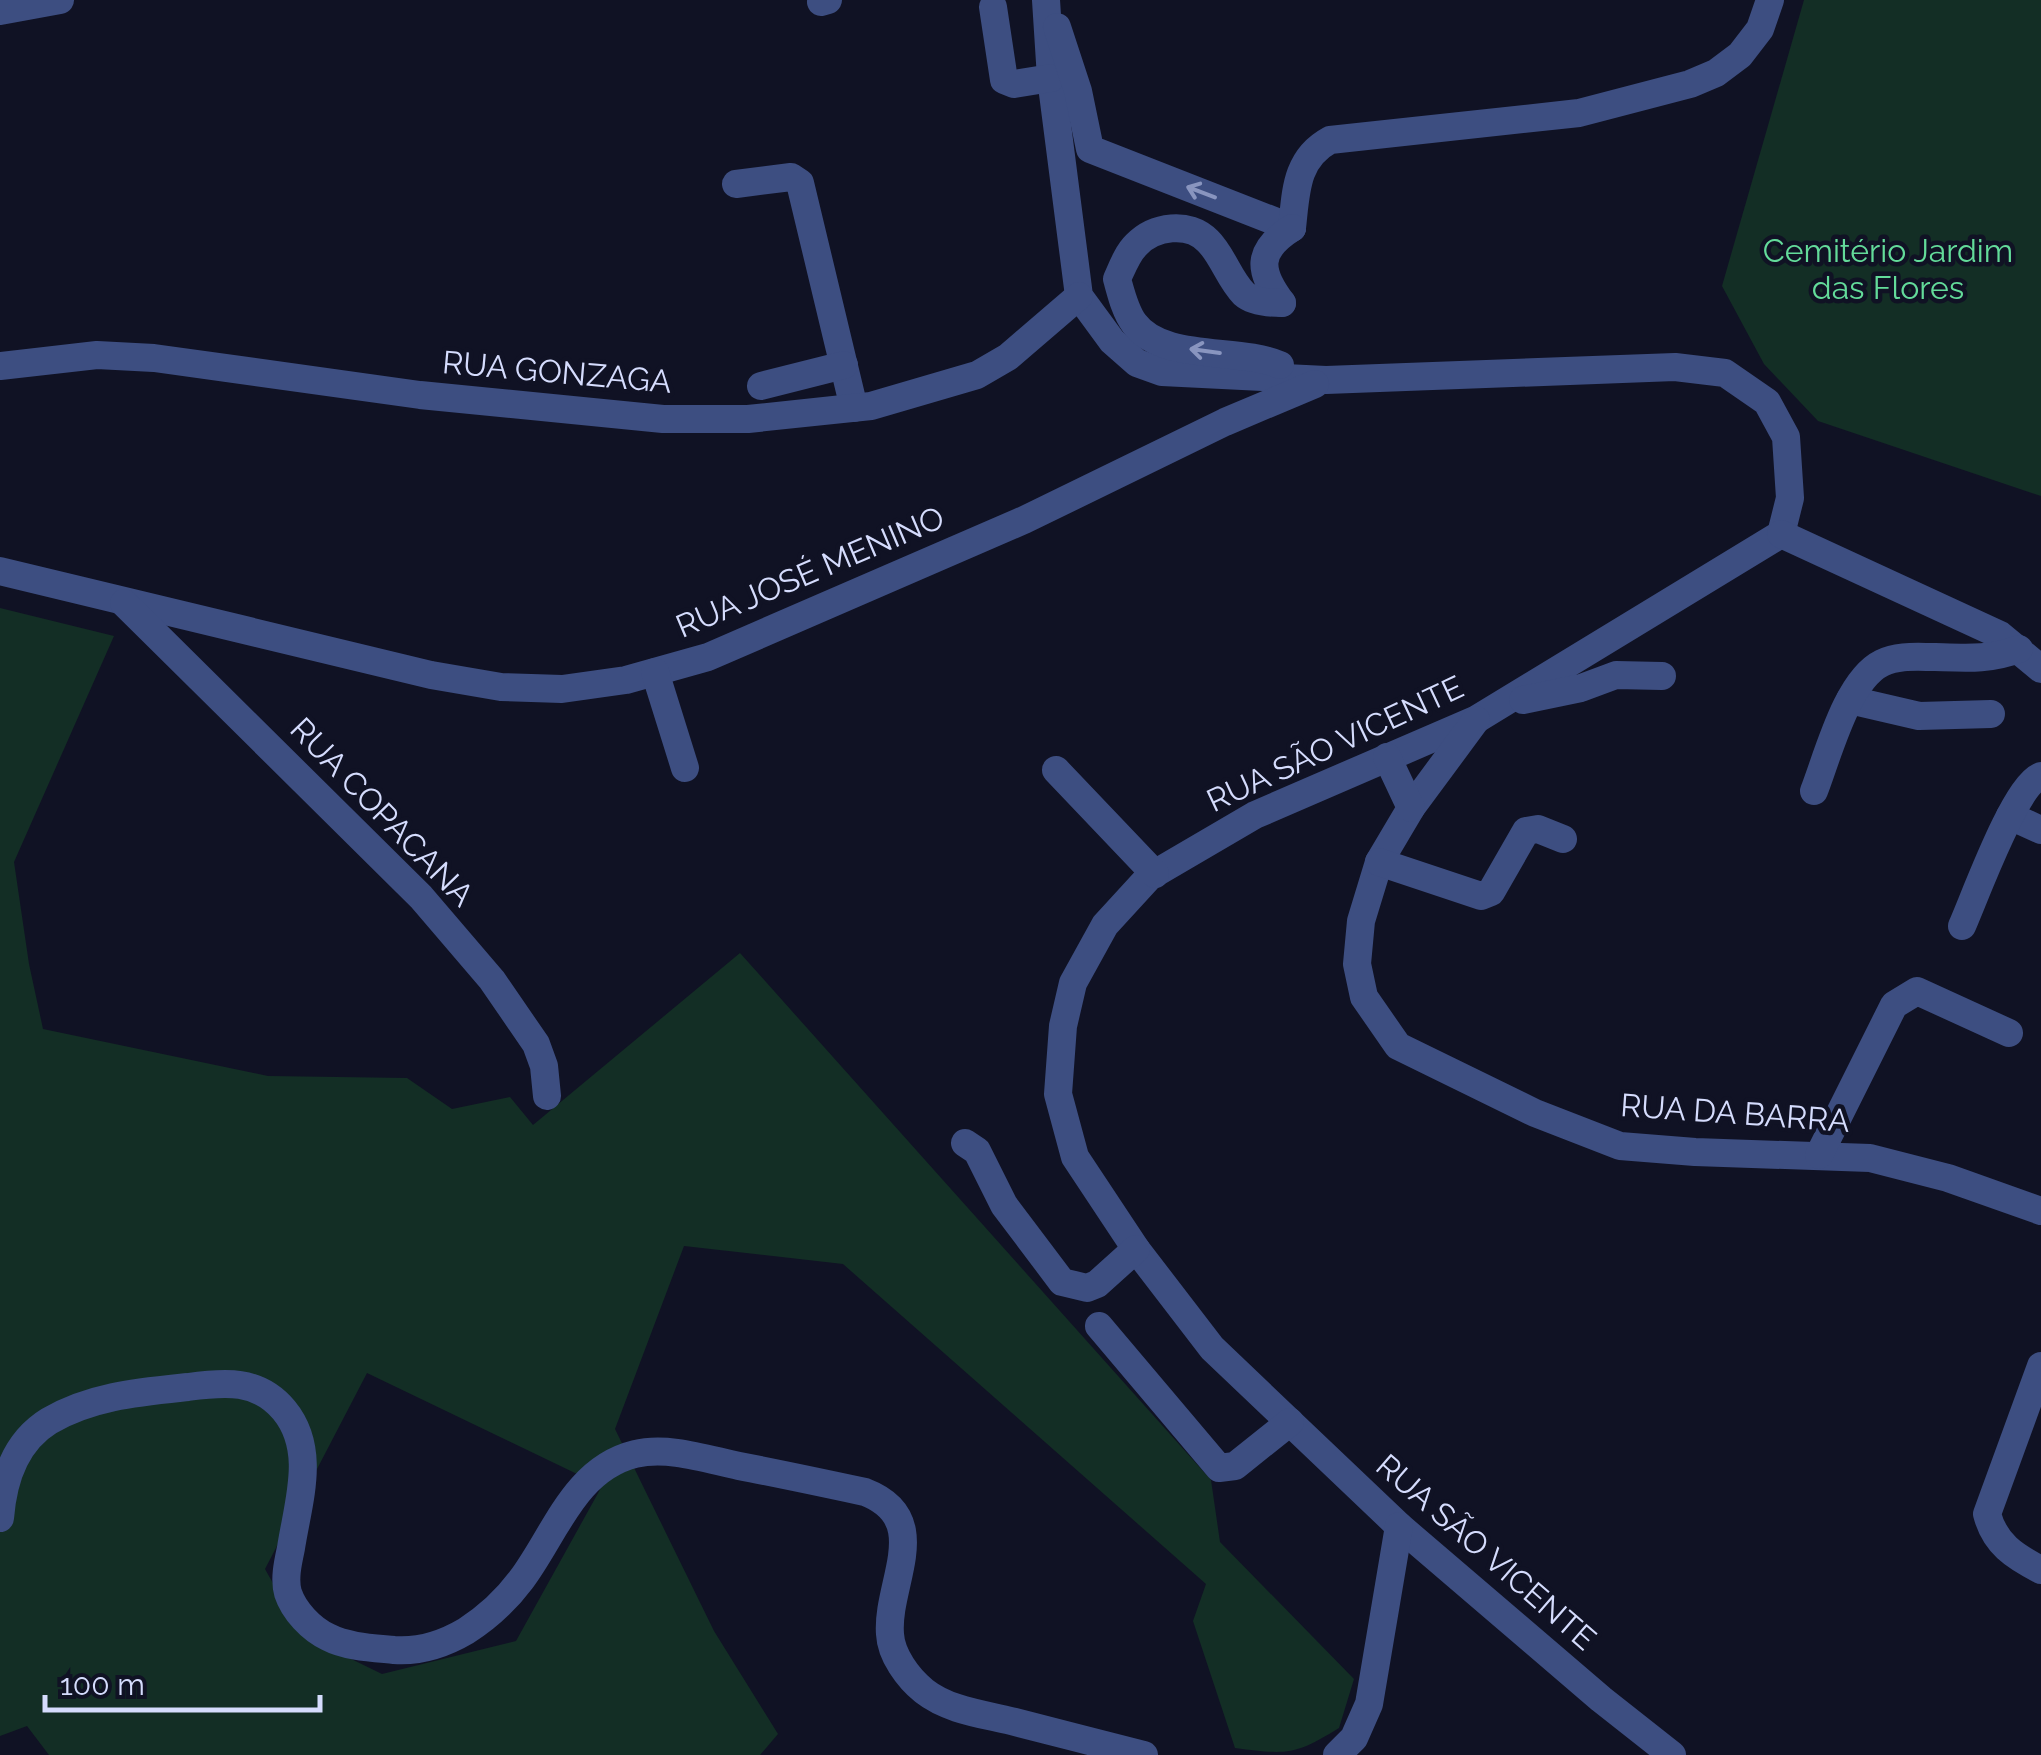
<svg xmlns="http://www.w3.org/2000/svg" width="2041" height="1755" font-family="Raleway,sans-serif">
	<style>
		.green { fill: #132e25; fill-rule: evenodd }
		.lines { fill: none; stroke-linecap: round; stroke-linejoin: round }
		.minor { stroke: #3d4e81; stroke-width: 28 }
		.oneway { stroke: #8995bf }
		.labels { text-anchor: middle; stroke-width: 9; stroke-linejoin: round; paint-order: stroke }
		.park-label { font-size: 32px; fill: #63db9a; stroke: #101224 }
		.street-label { font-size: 32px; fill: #d5dcfd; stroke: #101224 }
	</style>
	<rect width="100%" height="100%" fill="#101224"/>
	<!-- green -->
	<g class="green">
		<polygon points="1804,0 2041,0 2041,496 1818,421 1764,364 1722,286"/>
		<path d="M0 608 114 636 14 862 29 964 43 1029 268 1076 407 1078 452 1109 510 1097 533 1125 740 953 1211 1480 1220 1542 1354 1679 1339 1728C1295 1755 1288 1755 1235 1748L1193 1621 1206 1584 843 1264 684 1246 615 1429 714 1631 778 1734 760 1755H49L27 1726 0 1736ZM367 1373 602 1486 516 1641 382 1674 302 1635 265 1569Z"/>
	</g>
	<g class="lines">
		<!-- minor -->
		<g class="minor">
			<polyline points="1046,0 1051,78 1079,296 1112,341 1137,363 1162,372 1326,380 1675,367 1725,373 1767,402 1786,437 1790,498 1781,534 1477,719 1255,815 1149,877 1105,925 1073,983 1063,1026 1058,1094 1075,1157 1136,1249 1212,1348 1399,1526 1601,1699 1672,1755"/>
			<polyline points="821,2 828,0"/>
			<polyline points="993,7 1004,80 1014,84 1051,78"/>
			<polyline points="0,11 60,0"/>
			<polyline points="1057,27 1078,91 1090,149 1292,228"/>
			<polyline points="736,184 791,177 800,183 854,408"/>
			<path d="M1292 228C1296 193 1295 159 1330 140L1579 113 1690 84 1716 73 1740 55 1760 29 1770 0"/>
			<path d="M1282 303C1258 271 1256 251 1292 228"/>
			<path d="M1280 365C1238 347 1162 362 1134 323 1125 311 1121 293 1117 279 1122 268 1127 254 1136 245 1154 226 1189 221 1208 241 1223 256 1229 279 1244 294 1253 302 1270 303 1282 303"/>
			<polyline points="0,366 97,355 154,358 420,395 663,419 748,419 871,406 977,375 1008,357 1079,296"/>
			<polyline points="761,386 844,365"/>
			<polyline points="1781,534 2000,635 2041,669"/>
			<polyline points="0,571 431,675 501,687 562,689 626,680 708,657 1024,520 1225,422 1315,384"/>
			<polyline points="124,603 421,897 492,980 536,1044 544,1066 547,1096"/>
			<polyline points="655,672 685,768"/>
			<polyline points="1523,700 1581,688 1616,675 1662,676"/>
			<polyline points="1850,700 1919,716 1991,714"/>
			<polyline points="1476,720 1411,808 1379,862 1361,921 1357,964 1364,997 1398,1046 1535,1113 1620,1146 1695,1152 1870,1158 1948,1178 2041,1211"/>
			<polyline points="1387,757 1411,808"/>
			<polyline points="1056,770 1155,874"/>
			<path d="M1814 791C1828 755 1847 680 1882 663 1898 655 1917 657 1935 657 1966 658 1990 660 2019 649"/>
			<polyline points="2010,816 2041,830"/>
			<polyline points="1379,862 1481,896 1491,892 1526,831 1538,829 1563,839"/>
			<path d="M1962 926C1975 897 2015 785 2041 776"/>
			<polyline points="965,1143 977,1151 1004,1205 1062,1282 1087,1288 1097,1284 1136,1249"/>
			<polyline points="1819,1155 1894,1005 1917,991 2009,1033"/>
			<polyline points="1099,1326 1219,1468 1235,1466 1290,1422"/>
			<path d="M2041 1366 1987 1514C1995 1544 2014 1556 2041 1570"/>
			<path d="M0 1518C3 1479 15 1442 49 1421 91 1396 140 1392 188 1387 225 1382 258 1379 284 1410 317 1450 298 1502 291 1548 288 1562 284 1579 288 1593 294 1611 311 1629 328 1637 347 1647 374 1648 394 1650 421 1652 444 1644 466 1631 488 1617 506 1600 521 1580 555 1535 574 1469 635 1454 668 1446 706 1459 739 1466 781 1474 823 1483 865 1492 935 1519 886 1583 890 1634 891 1655 908 1678 924 1691 948 1710 982 1714 1011 1721 1055 1732 1100 1744 1144 1755"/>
			<polyline points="1337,1755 1354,1738 1369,1704 1399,1526"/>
		</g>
	</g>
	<!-- one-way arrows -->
	<defs><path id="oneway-shaft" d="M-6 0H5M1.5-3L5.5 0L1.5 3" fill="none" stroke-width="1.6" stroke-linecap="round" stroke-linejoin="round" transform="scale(2.5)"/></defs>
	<g class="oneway">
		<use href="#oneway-shaft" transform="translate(1201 192) rotate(-159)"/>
		<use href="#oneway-shaft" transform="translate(1205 351) rotate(-172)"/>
	</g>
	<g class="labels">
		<!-- park labels -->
		<g class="park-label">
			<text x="1888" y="262">Cemitério Jardim<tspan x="1888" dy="37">das Flores</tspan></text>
		</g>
		<!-- street labels -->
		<g class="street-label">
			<text transform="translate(557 372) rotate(5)" y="11">RUA GONZAGA</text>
			<text transform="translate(810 572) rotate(-23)" y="11">RUA JOSÉ MENINO</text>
			<text transform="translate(1335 744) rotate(-25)" y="11">RUA SÃO VICENTE</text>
			<text transform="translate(382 812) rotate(46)" y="11">RUA COPACANA</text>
			<text transform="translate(1735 1113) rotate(4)" y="11">RUA DA BARRA</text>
			<text transform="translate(1486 1552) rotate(41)" y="11">RUA SÃO VICENTE</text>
		</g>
	</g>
	<!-- scale -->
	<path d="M45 1695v15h275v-15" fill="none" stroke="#d5dcfd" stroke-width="5"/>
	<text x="60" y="1695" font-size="30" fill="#d5dcfd" stroke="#101224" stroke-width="8" paint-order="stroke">100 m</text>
</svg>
